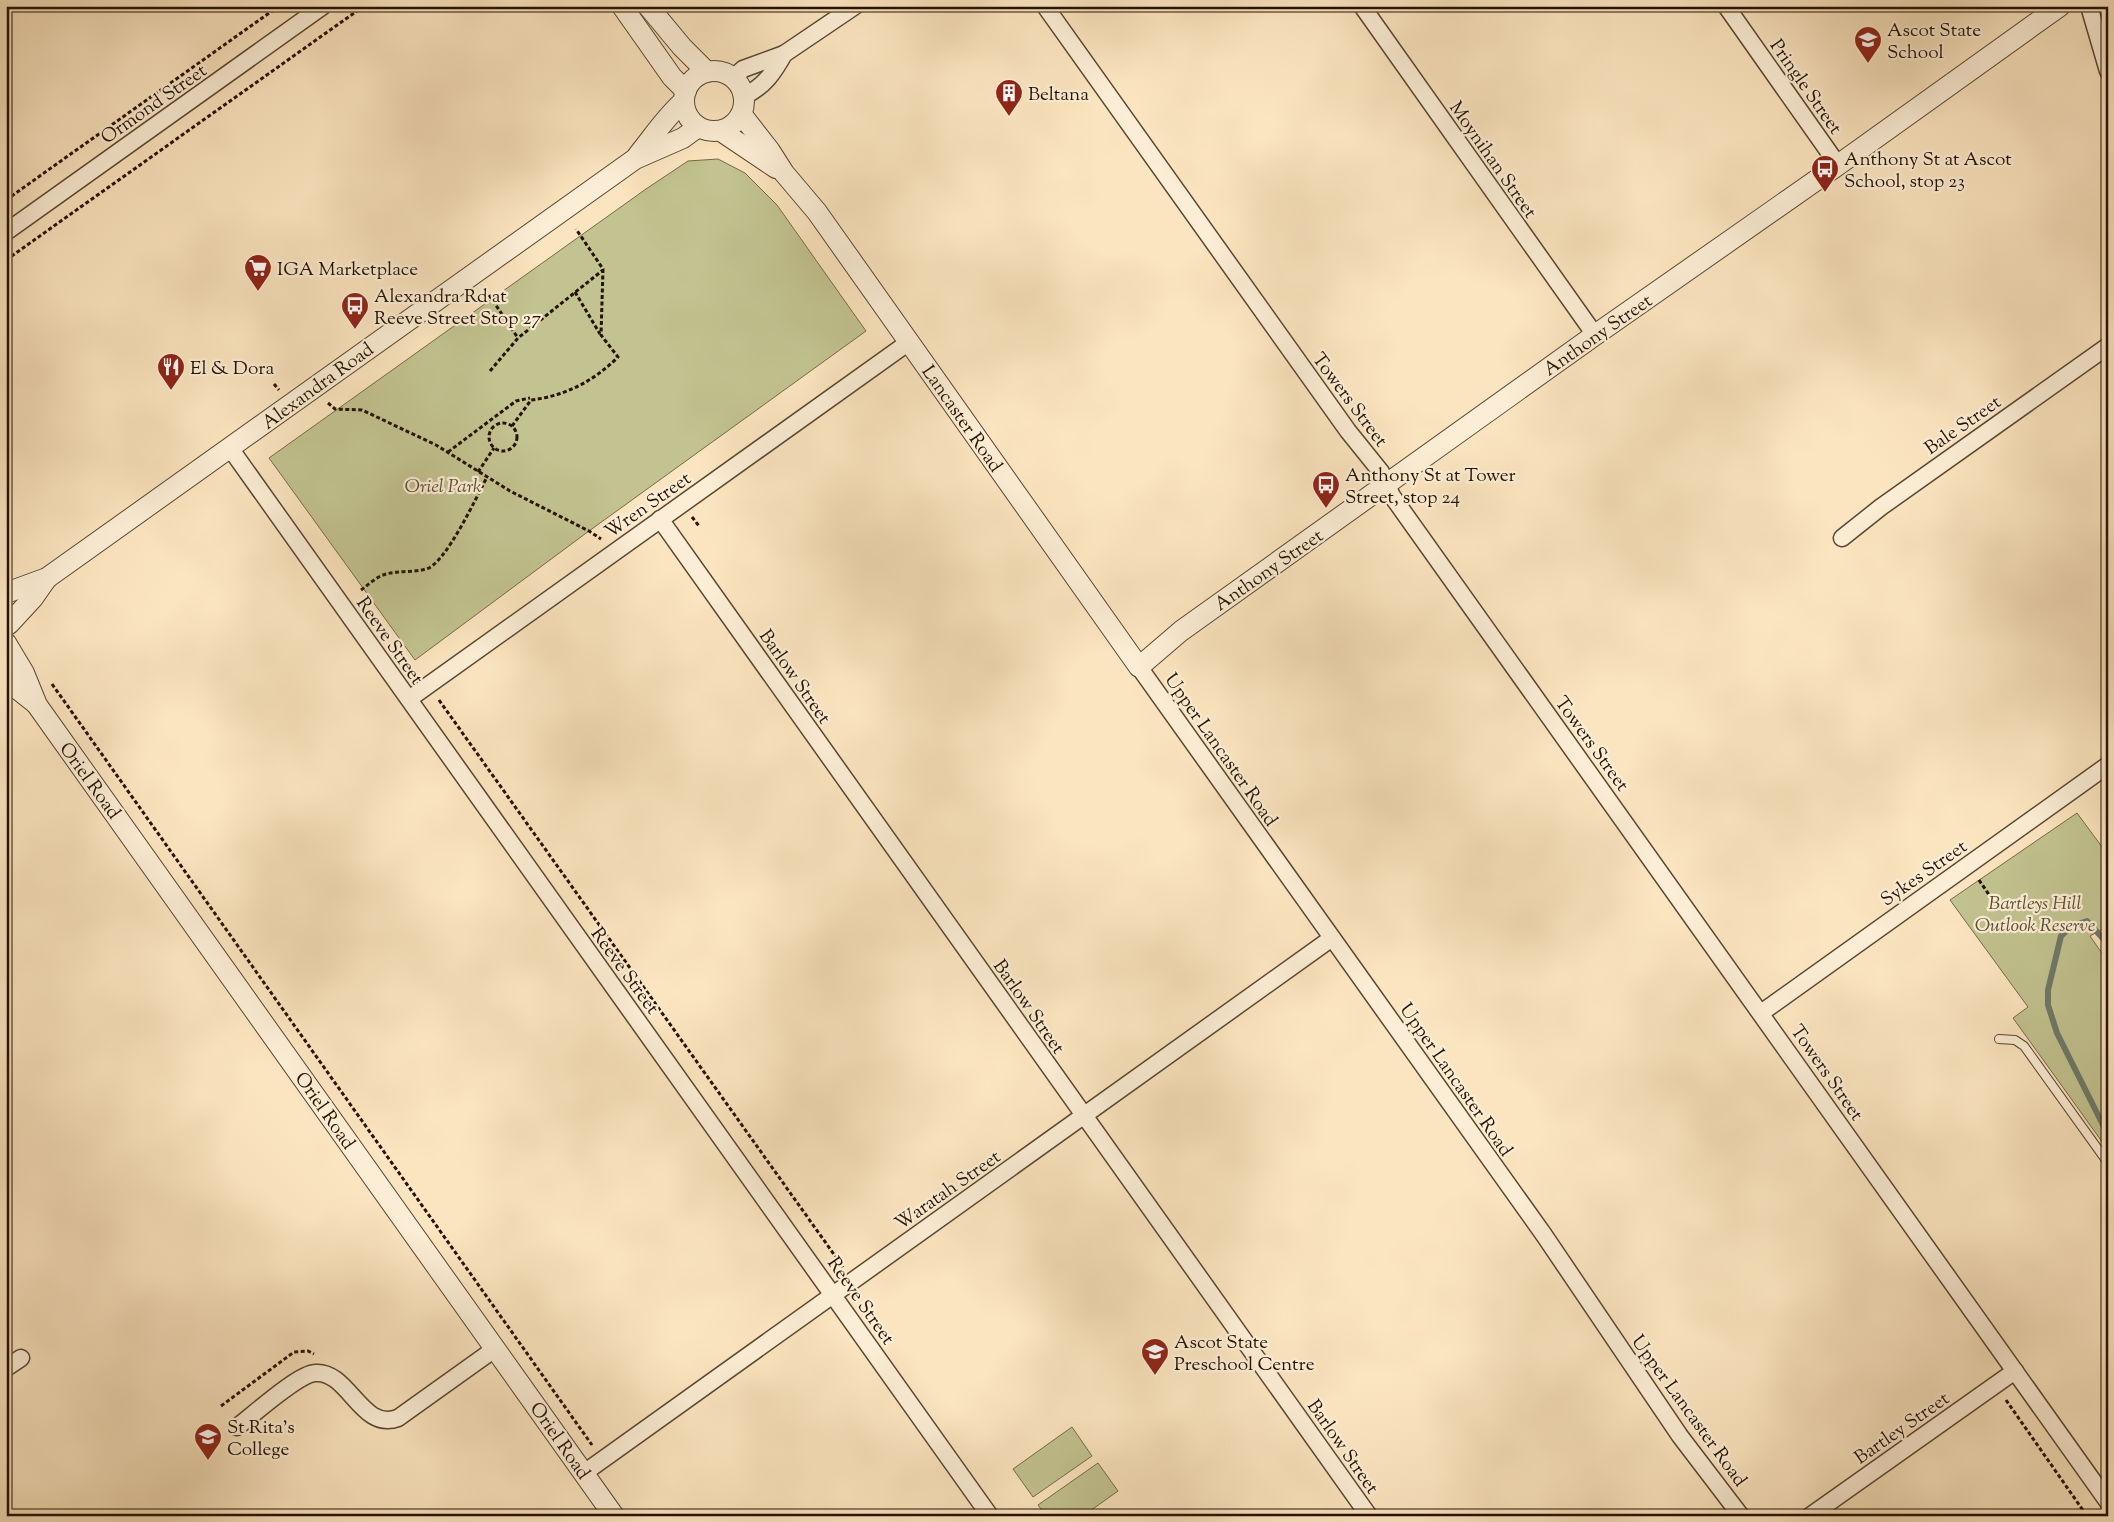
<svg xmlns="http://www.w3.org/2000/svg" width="2114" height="1522" font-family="'Sorts Mill Goudy',serif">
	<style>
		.green { fill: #c2c390; stroke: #746a48 }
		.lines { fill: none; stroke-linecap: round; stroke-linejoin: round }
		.stream { stroke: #6e7a68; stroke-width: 6 }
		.service-casing { stroke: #5a4730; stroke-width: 10 }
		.minor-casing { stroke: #5a4730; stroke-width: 19 }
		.tertiary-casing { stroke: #5a4730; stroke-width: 22 }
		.path { stroke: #251200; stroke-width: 3; stroke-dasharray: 4 2.5; stroke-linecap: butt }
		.service { stroke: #fceed6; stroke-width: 8 }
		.minor { stroke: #fceed6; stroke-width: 16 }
		.tertiary { stroke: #fceed6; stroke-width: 20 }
		.labels { text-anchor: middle; stroke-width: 4.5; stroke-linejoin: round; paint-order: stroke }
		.poi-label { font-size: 19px; fill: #251200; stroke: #fceed6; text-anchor: start }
		.street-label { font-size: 19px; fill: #251200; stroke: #fceed6 }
		.park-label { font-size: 19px; font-style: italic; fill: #5c5032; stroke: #fceed6 }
	</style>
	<rect width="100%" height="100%" fill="#fbe5c0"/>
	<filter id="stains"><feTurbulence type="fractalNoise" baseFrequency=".004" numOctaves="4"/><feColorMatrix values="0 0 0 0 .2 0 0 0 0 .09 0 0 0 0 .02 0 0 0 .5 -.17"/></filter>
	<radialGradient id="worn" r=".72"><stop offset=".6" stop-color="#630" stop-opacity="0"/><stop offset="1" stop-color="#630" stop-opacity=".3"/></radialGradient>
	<!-- green -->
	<g class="green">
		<polygon points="718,159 745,173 777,205 866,331 589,531 415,660 269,458 646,189 688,161"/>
		<polygon points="2077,813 2108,855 2108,926 2090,936 2108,962 2108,1150 2013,1018 2028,1007 1950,900"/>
		<polygon points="1072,1427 1092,1456 1033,1497 1013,1469"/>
		<polygon points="1098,1463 1118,1491 1083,1516 1046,1516 1038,1505"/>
	</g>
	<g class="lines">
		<!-- stream -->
		<polyline class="stream" points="2108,944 2087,921 2072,926 2061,936 2048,990 2048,1005 2057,1033 2108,1135"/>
		<defs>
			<polyline id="service" points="1999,1039 2015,1040 2024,1046 2108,1163"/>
			<g id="minor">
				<polyline points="1045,6 1348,431 1381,472 1392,496 2108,1502"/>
				<polyline points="1362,6 1595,335"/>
				<polyline points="1726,6 1838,165"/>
				<polyline points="2089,6 2108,71"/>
				<polyline points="733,78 743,69 784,54 855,6"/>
				<path d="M744 96C764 87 774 72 784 54"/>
				<polyline points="6,232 323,6"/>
				<polyline points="230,448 990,1516"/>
				<polyline points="660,519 1369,1516"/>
				<polyline points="1842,538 1881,507 2108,346"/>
				<polyline points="1139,667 1544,1235 1680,1436 1741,1516"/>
				<polyline points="409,699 909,342"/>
				<polyline points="1761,1013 2108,765"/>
				<polyline points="6,1368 21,1358"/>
				<path d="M237 1427C253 1415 298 1374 315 1373 349 1370 361 1432 398 1418L496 1348"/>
				<polyline points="584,1473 1332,938"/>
				<polyline points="1810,1516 2015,1371"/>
			</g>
			<g id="tertiary">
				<polyline points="622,6 672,77 686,91"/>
				<polyline points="648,6 682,47 707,72"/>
				<circle cx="714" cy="101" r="30"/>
				<polyline points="742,115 770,151 784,173 817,212 1139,667 1181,631 1595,335 1838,165 2060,6"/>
				<polyline points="721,131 776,168"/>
				<path d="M638 155C652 138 667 115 684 101"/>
				<polyline points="6,593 47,578 635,159 683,138 698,127"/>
				<polyline points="9,624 33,598 47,578"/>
				<polyline points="6,643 24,673 37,705 614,1516"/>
				<polyline points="6,680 35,703"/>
			</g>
		</defs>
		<!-- service casing -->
		<use href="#service" class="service-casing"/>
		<!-- minor casing -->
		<use href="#minor" class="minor-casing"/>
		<!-- tertiary casing -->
		<use href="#tertiary" class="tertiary-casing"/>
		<!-- path -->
		<g class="path">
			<polyline points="6,200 279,6"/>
			<polyline points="6,260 364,6"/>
			<polyline points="575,292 600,334"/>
			<polyline points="489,295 518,338"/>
			<polyline points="490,371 518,338 603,270"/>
			<polyline points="274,384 279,390"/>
			<polyline points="328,403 335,409 362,410 436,445 510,491 589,531 601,539"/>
			<circle cx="503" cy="437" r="14"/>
			<path d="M512 426 531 400C565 396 594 381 618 357L601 335 603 269 576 229"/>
			<polyline points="448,452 516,401 530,398"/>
			<polyline points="478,472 494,448"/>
			<polyline points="692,517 699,526"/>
			<path d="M361 590C368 585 375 578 383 575 397 570 412 573 426 569 445 565 477 496 487 477"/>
			<polyline points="52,684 592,1445"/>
			<polyline points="439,700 843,1267"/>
			<polyline points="1979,880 1992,899"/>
			<polyline points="2006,1400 2087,1516"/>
			<polyline points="221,1406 294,1352 308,1351 314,1354"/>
		</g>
		<!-- service -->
		<use href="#service" class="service"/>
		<!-- minor -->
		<use href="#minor" class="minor"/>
		<!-- tertiary -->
		<use href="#tertiary" class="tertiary"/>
	</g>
	<!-- icons -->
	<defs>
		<symbol id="school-pin" viewBox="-11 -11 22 30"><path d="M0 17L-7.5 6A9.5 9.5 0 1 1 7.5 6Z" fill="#8f2418" stroke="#fceed6"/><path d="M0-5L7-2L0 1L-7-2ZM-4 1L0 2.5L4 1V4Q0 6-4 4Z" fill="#fff"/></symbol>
		<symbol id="building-pin" viewBox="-11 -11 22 30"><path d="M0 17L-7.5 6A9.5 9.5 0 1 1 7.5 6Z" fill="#8f2418" stroke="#fceed6"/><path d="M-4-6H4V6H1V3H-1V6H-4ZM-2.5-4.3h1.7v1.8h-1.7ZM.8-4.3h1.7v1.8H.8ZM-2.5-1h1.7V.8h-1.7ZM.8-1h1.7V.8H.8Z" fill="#fff"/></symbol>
		<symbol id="bus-pin" viewBox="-11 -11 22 30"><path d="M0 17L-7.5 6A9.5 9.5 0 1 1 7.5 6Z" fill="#8f2418" stroke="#fceed6"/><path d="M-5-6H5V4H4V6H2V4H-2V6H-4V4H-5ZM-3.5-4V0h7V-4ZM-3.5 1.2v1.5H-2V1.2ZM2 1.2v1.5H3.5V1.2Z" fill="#fff"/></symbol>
		<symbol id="supermarket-pin" viewBox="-11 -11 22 30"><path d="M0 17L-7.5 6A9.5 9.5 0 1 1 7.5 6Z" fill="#8f2418" stroke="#fceed6"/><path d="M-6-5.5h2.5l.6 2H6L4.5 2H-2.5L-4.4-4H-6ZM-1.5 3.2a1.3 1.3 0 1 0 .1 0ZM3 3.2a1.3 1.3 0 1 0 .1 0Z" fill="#fff"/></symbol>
		<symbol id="restaurant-pin" viewBox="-11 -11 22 30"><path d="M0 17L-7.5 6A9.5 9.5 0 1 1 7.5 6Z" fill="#8f2418" stroke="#fceed6"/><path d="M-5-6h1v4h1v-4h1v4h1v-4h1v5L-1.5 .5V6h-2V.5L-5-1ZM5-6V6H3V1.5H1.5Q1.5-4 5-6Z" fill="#fff"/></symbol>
	</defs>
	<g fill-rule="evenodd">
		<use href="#school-pin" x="1852" y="24" width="32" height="43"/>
		<use href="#building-pin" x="993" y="77" width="32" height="43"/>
		<use href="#bus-pin" x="1809" y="153" width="32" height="43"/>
		<use href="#supermarket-pin" x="242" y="252" width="32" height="43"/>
		<use href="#bus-pin" x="339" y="290" width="32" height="43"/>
		<use href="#restaurant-pin" x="155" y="351" width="32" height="43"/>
		<use href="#bus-pin" x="1310" y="469" width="32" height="43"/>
		<use href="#school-pin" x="1139" y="1336" width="32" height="43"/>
		<use href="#school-pin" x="192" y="1421" width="32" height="43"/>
	</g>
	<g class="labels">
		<!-- poi labels -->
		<g class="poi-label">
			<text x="1887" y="36">Ascot State<tspan x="1887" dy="22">School</tspan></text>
			<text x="1028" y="100">Beltana</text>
			<text x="1844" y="165">Anthony St at Ascot<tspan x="1844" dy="22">School, stop 23</tspan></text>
			<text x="277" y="275">IGA Marketplace</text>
			<text x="374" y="302">Alexandra Rd at<tspan x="374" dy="22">Reeve Street Stop 27</tspan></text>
			<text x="190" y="374">El &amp; Dora</text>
			<text x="1345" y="481">Anthony St at Tower<tspan x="1345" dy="22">Street, stop 24</tspan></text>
			<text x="1174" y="1348">Ascot State<tspan x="1174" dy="22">Preschool Centre</tspan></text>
			<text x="227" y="1433">St Rita's<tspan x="227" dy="22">College</tspan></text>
		</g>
		<!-- street labels -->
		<g class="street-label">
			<text transform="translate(1807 86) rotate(55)" y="7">Pringle Street</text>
			<text transform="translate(153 103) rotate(-35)" y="7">Ormond Street</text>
			<text transform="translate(1494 159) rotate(55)" y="7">Moynihan Street</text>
			<text transform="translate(1597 334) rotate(-35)" y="7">Anthony Street</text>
			<text transform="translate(317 385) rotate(-36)" y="7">Alexandra Road</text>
			<text transform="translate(1351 399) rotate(53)" y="7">Towers Street</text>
			<text transform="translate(963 418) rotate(55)" y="7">Lancaster Road</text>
			<text transform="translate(1962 424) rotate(-35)" y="7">Bale Street</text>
			<text transform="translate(647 504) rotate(-35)" y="7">Wren Street</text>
			<text transform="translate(1268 569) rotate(-35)" y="7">Anthony Street</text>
			<text transform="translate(391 640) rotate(55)" y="7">Reeve Street</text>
			<text transform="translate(796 676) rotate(55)" y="7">Barlow Street</text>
			<text transform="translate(1593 743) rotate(54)" y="7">Towers Street</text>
			<text transform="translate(1222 749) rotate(55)" y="7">Upper Lancaster Road</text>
			<text transform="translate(91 780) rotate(54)" y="7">Oriel Road</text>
			<text transform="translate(1923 872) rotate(-35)" y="7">Sykes Street</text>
			<text transform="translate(626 970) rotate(54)" y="7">Reeve Street</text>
			<text transform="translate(1030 1006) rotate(55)" y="7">Barlow Street</text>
			<text transform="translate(1828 1072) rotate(55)" y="7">Towers Street</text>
			<text transform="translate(1457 1079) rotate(55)" y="7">Upper Lancaster Road</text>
			<text transform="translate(326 1110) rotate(55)" y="7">Oriel Road</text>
			<text transform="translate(947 1189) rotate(-35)" y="7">Waratah Street</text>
			<text transform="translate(862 1300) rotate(55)" y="7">Reeve Street</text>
			<text transform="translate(1690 1410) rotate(54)" y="7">Upper Lancaster Road</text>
			<text transform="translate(1901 1427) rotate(-35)" y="7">Bartley Street</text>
			<text transform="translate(561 1440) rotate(55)" y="7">Oriel Road</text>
			<text transform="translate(1344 1446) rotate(55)" y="7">Barlow Street</text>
		</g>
		<!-- park labels -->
		<g class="park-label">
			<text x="443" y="492">Oriel Park</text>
			<text x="2035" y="909">Bartleys Hill<tspan x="2035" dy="22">Outlook Reserve</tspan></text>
		</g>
	</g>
	<!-- margin -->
	<rect width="2114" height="1522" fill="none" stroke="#fbe5c0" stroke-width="25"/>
	<rect x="8" y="8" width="2099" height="1507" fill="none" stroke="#251200" stroke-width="2.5"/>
	<rect x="12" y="12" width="2089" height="1497" fill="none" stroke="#251200"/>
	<rect width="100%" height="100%" filter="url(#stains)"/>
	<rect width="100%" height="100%" fill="url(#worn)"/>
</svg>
